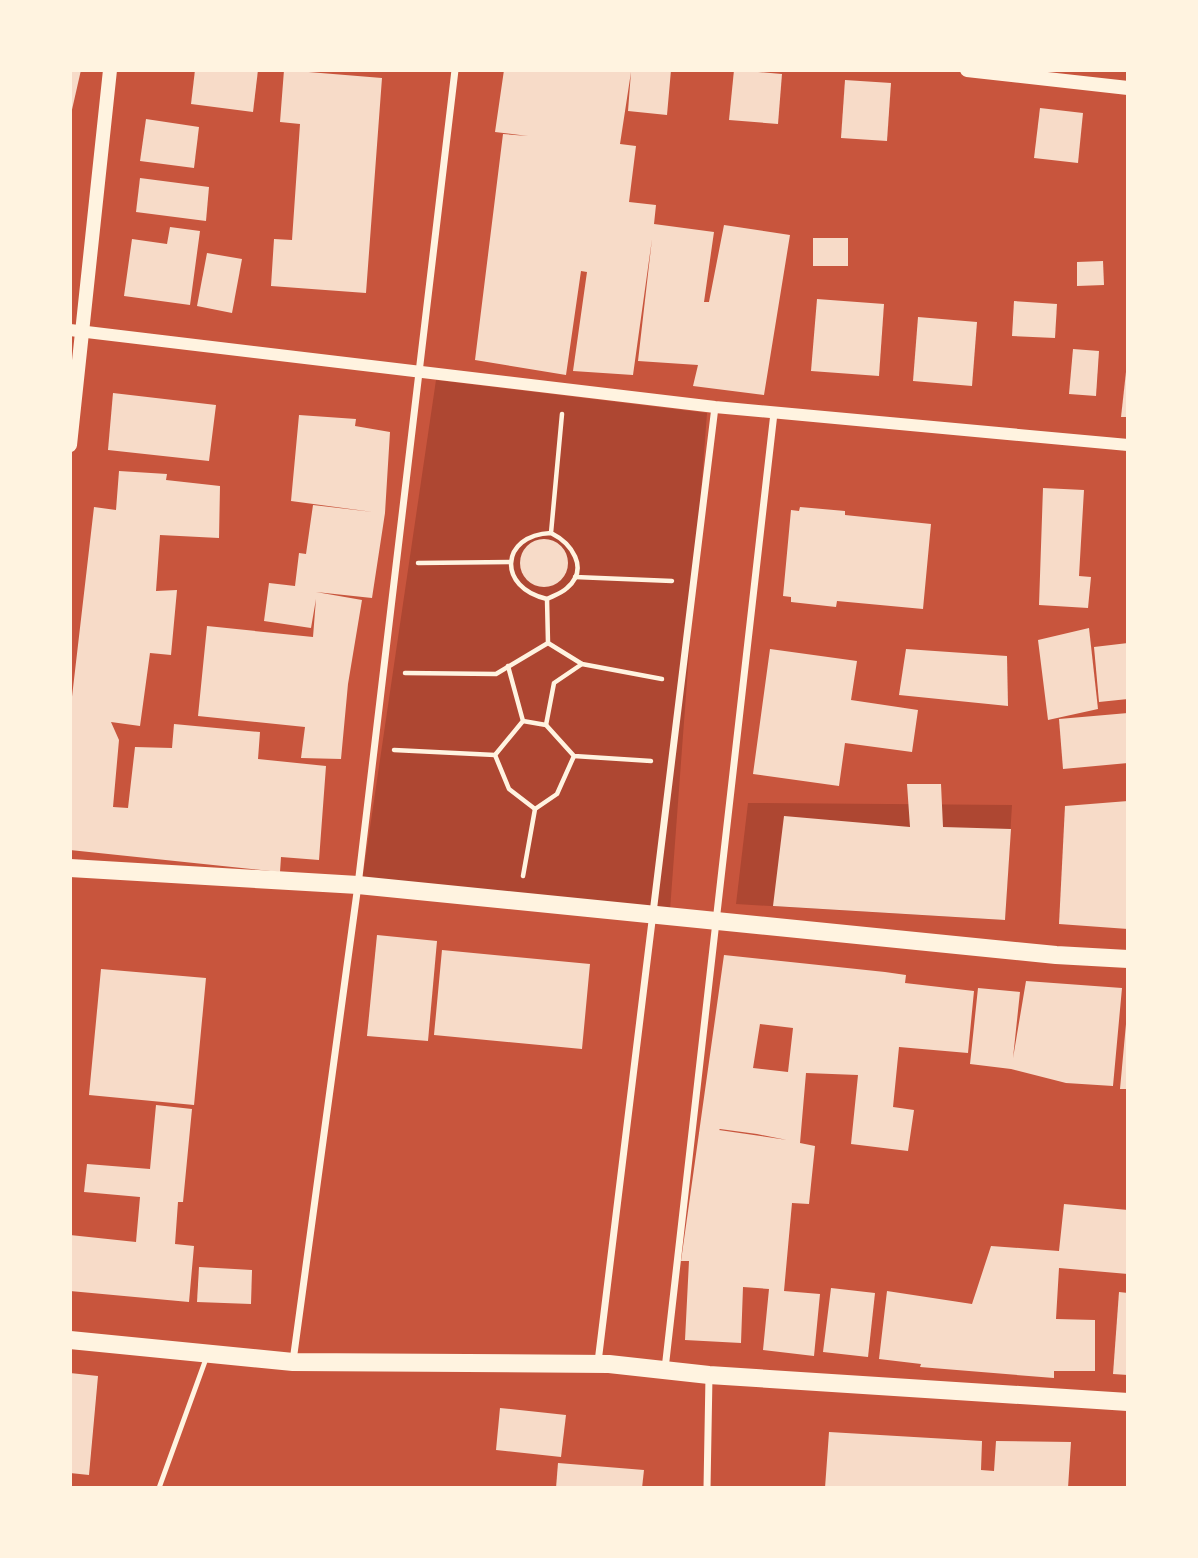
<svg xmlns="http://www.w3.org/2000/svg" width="1198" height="1558" font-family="'Golos Text',sans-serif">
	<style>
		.green { fill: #ae4732 }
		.building { fill: #f7dbc8; fill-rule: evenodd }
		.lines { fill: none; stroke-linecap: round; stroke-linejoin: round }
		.path { stroke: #fff3e0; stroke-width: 4.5 }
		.service { stroke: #fff3e0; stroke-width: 5 }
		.minor { stroke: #fff3e0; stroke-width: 7 }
		.tertiary { stroke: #fff3e0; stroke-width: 12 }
		.secondary { stroke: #fff3e0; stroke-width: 14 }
		.primary { stroke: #fff3e0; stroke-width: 18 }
	</style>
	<rect width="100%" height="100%" fill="#c8553d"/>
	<!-- green -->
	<g class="green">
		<polygon points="436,380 707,413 670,910 362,882"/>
		<polygon points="748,803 1012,805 1005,920 736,904"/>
	</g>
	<!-- building -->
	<g class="building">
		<polygon points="70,70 81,70 71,114 70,113"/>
		<polygon points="195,70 258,70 253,112 191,104"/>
		<polygon points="284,70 382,78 366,293 271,286 274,239 292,240 300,124 280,122"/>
		<polygon points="504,70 671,70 667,115 628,111 631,72 620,144 636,146 629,202 656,205 654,224 714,232 704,302 709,302 724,225 790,235 764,395 693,386 698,365 638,361 652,239 633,375 573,371 587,272 581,271 566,375 475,360 503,134 528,136 495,132"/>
		<polygon points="734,70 782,74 778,124 729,120"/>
		<polygon points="845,80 891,83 887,141 841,138"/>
		<polygon points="1040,108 1083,113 1078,163 1034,158"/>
		<polygon points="146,119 199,127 194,168 140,161"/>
		<polygon points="140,178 209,187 206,221 136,212"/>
		<polygon points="170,227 200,231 190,305 124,296 132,239 167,244"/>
		<rect x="813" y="238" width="35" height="28"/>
		<polygon points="207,253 242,259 232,313 197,306"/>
		<polygon points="1103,261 1104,285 1077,286 1077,262"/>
		<polygon points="817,299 884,304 879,376 811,371"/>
		<polygon points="1014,301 1057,304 1055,338 1012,336"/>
		<polygon points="918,317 977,322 972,386 913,381"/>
		<polygon points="1073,349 1099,351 1096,396 1069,394"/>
		<polygon points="1126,372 1128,372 1128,417 1121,417"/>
		<polygon points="113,393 216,405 209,461 108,450"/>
		<polygon points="299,415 356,419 355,426 390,432 385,513 372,598 316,592 362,600 348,684 341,759 301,758 305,727 198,716 207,626 313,637 316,599 311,628 264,621 269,583 295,586 299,553 306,554 313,505 373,512 291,501"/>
		<polygon points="119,471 167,474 166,480 220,486 219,538 160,535 156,591 177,590 171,655 150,653 140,726 111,722 119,740 113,807 128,808 135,747 172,748 174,724 260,732 258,759 326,766 319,860 281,857 280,872 70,850 70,714 94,507 116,510"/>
		<polygon points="1043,488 1084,490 1079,576 1091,577 1088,608 1039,605"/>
		<polygon points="800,507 845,511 845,515 931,524 923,609 837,601 836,607 791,602 791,597 783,596 791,510 799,511"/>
		<circle cx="544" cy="563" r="24"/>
		<polygon points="1089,628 1098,709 1048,720 1038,640"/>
		<polygon points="1128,643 1128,699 1099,702 1094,647"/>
		<polygon points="770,649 857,661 851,700 918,710 912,752 845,743 839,786 753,774"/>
		<polygon points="906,649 1007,656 1008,706 899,695"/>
		<polygon points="1128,713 1128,763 1063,769 1059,719"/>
		<polygon points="907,784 941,784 943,827 1011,829 1005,920 773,906 784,816 910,827"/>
		<polygon points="1128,801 1128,929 1059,924 1065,806"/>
		<polygon points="377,935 437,941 428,1041 367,1036"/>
		<polygon points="442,950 590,964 582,1049 434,1035"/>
		<path d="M724 955 885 972 906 975 905 983 974 991 968 1053 899 1047 893 1107 914 1110 908 1151 851 1144 858 1075 806 1073 800 1143 815 1146 809 1204 792 1203 784 1291 820 1294 814 1356 763 1350 769 1289 743 1287 741 1343 685 1340 689 1261H681ZM760 1024 793 1028 788 1072 753 1068ZM720 1129 757 1134 787 1140 719 1130Z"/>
		<polygon points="101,969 206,978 194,1105 89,1095"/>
		<polygon points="1026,981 1122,988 1113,1086 1066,1083 1011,1069 970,1064 978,988 1020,992 1013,1058"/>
		<polygon points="1126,1024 1128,1024 1128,1089 1120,1089"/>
		<polygon points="156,1105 192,1109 183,1202 178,1202 175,1244 194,1246 189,1302 70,1291 70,1235 136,1242 140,1197 84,1192 87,1164 150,1169"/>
		<polygon points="1064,1204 1128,1210 1128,1274 1059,1268 1056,1319 1095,1320 1095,1371 1054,1371 1054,1378 920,1367 921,1364 879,1359 887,1291 972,1304 991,1246 1059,1251"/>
		<polygon points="199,1267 252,1270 251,1304 197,1302"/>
		<polygon points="831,1288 875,1293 868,1357 823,1352"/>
		<polygon points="1119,1292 1128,1293 1128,1375 1113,1374"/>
		<polygon points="70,1373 98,1376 89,1475 70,1473"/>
		<polygon points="500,1408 566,1415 561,1457 496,1450"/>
		<polygon points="829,1432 982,1441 981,1470 994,1471 996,1441 1071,1442 1068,1488 825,1488"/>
		<polygon points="558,1463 644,1470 642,1488 556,1488"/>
	</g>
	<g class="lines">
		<!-- path -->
		<g class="path">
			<path d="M551 533C500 535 497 588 547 599 553 596 562 593 567 588 590 568 571 543 551 533L562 414"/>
			<polyline points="418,563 511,562"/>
			<polyline points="575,577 672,581"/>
			<polyline points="548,643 582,664 662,679"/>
			<polyline points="405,673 496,674 548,643 547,599"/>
			<polyline points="523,721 546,725 574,756 651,761"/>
			<polyline points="546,725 554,683 582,664"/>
			<polyline points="394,750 495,755 523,721 508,666"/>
			<polyline points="495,755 509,789 535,809"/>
			<polyline points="523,876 535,809 557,794 574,756"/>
		</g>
		<!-- service -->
		<polyline class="service" points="159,1488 207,1356"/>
		<!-- minor -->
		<g class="minor">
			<polyline points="293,1361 358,885 455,70"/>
			<polyline points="598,1362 715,407"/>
			<polyline points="665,1369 774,413"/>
			<polyline points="707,1488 709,1376"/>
		</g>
		<!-- tertiary -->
		<polyline class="tertiary" points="70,330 715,407 1128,445"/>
		<!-- secondary -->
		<g class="secondary">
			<polyline points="967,70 1128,88"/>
			<polyline points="70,445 110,70"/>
		</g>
		<!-- primary -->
		<g class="primary">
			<polyline points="70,868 358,885 1056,955 1128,959"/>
			<polyline points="70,1340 293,1362 609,1364 709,1375 1128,1402"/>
		</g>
	</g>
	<!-- border -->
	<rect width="1198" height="1558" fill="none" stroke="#fff3e0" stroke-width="144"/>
</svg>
